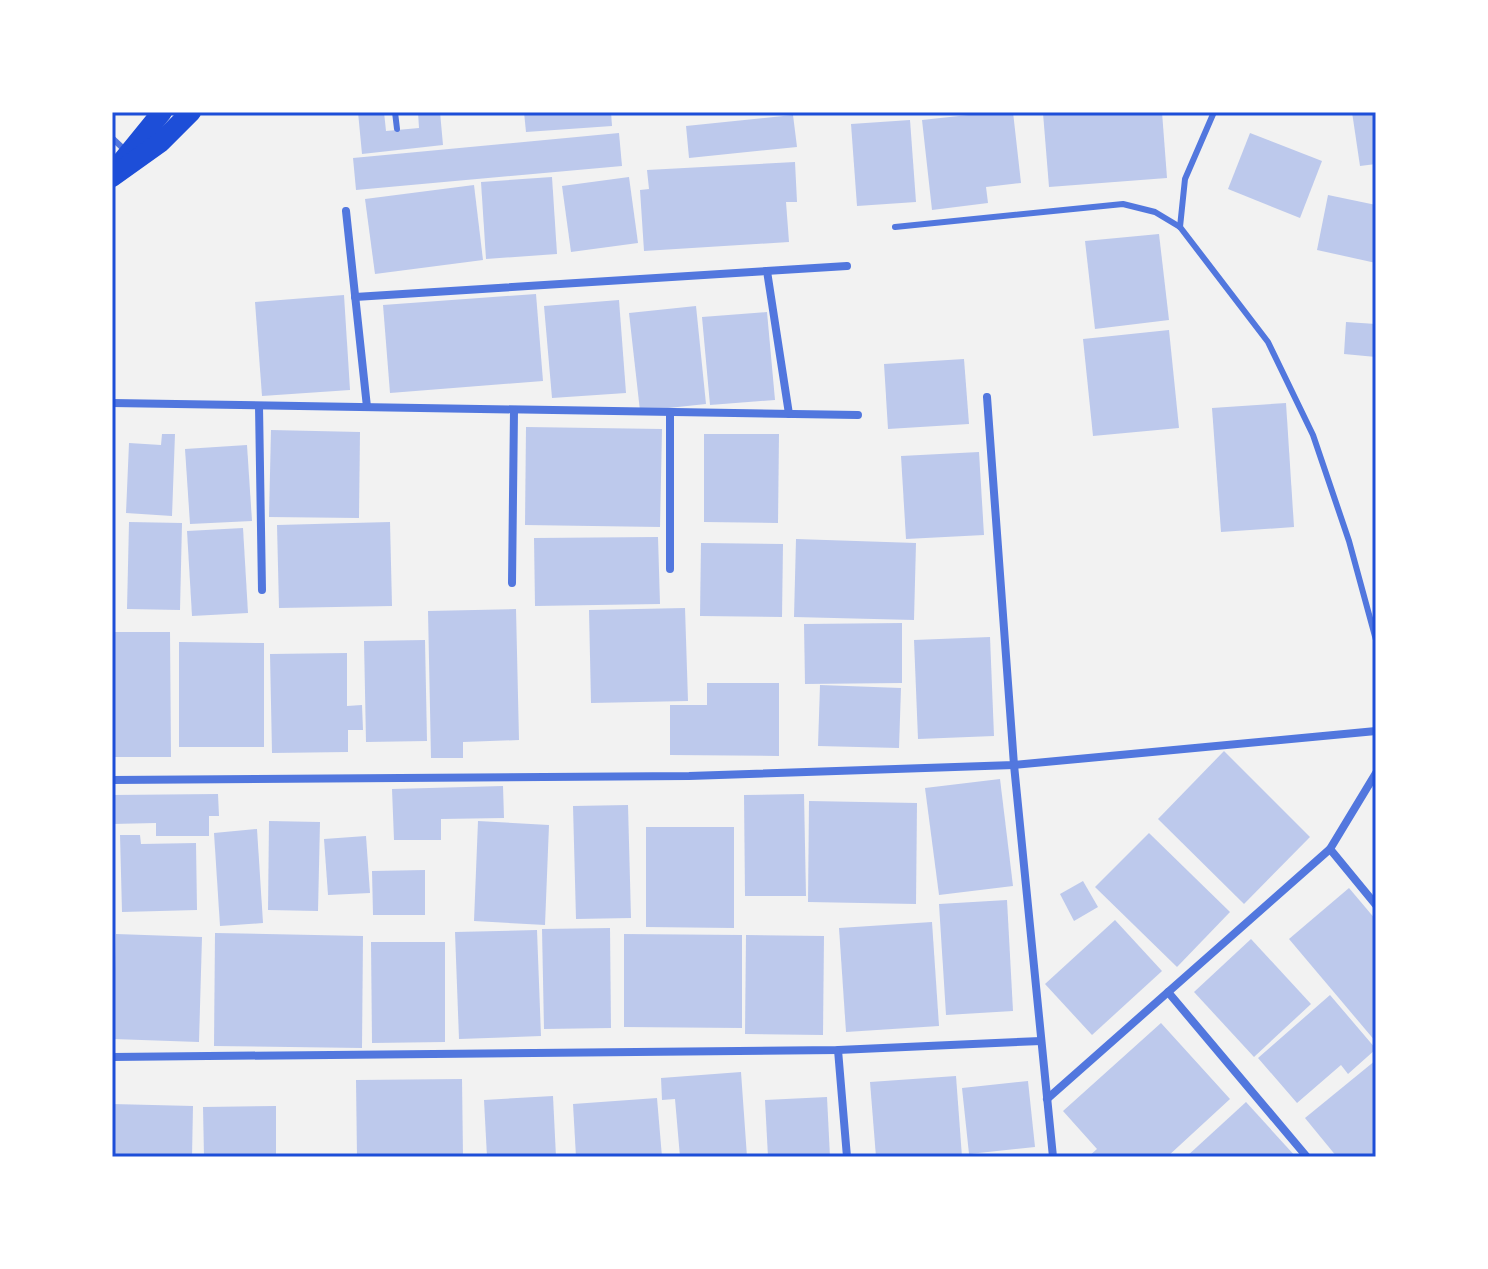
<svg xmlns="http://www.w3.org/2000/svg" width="1488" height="1269" font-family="Commissioner,sans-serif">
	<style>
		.building { fill: #bdc9ec }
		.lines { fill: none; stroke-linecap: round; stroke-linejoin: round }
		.service { stroke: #5277de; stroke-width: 6 }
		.minor { stroke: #5277de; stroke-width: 8 }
		.primary { stroke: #1d4ed8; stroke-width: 20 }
		.neatline { fill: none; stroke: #1d4ed8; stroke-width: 3 }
	</style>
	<rect width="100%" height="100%" fill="#f2f2f2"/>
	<!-- building -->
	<g class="building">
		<polygon points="358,112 384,112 386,131 419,128 418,112 440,112 443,145 362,154"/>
		<polygon points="524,112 611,112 612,126 526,132"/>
		<polygon points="996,112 1013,112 1021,183 986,187 988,203 932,210 922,120"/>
		<polygon points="1062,112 1162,112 1167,178 1049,187 1043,113"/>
		<polygon points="1352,112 1376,112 1376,164 1360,166"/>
		<polygon points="793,115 797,147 689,158 686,126"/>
		<polygon points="910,120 916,202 857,206 851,124"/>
		<polygon points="619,133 622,166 356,190 353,158"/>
		<polygon points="1250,133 1322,161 1300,218 1228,189"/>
		<polygon points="795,162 797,202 786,202 789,242 644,251 640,190 649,189 647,170"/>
		<polygon points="552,177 557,254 486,259 481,182"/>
		<polygon points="629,177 638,243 571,252 562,186"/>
		<polygon points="474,185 483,260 375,274 365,199"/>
		<polygon points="1328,195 1376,205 1376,263 1317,250"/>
		<polygon points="1159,234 1169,320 1095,329 1085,241"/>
		<polygon points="536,294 543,381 390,393 383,305"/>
		<polygon points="344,295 350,390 262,396 255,302"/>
		<polygon points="619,300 626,393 552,398 544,306"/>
		<polygon points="696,306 706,404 640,411 629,313"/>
		<polygon points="767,312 775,400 710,405 702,317"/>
		<polygon points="1346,322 1376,324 1376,357 1344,354"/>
		<polygon points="1169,330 1179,428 1093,436 1083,339"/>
		<polygon points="964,359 969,424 888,429 884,364"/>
		<polygon points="1286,403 1294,527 1221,532 1212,408"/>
		<polygon points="526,427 662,429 660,527 525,525"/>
		<polygon points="271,430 360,432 359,518 269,517"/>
		<polygon points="162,434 175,434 172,516 126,513 129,443 161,445"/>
		<polygon points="704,434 779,434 778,523 704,522"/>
		<polygon points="247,445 252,521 190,524 185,449"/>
		<polygon points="979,452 984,535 906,539 901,456"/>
		<polygon points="129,522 182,523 180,610 127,609"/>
		<polygon points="390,522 392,606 279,608 277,525"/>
		<polygon points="243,528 248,613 192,616 187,531"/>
		<polygon points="658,537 660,604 535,606 534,538"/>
		<polygon points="796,539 916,543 914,620 794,617"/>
		<polygon points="701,543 783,544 782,617 700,616"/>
		<polygon points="685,608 688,701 591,703 589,610"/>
		<polygon points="516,609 519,740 463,742 463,758 431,758 428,611"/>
		<polygon points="902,623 902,683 805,684 804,624"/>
		<polygon points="115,632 170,632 171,757 112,757 112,730 115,730"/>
		<polygon points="990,637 994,736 918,739 914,640"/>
		<polygon points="425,640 427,741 366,742 364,641"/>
		<polygon points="179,642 264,643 264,747 179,747"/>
		<polygon points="347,653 347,706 362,705 363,730 348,730 348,752 272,753 270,654"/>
		<polygon points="707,683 779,683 779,756 670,755 670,705 707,705"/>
		<polygon points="820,685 901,688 899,748 818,746"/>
		<polygon points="1224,751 1310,837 1244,904 1158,819"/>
		<polygon points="1000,779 1013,886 939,895 925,788"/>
		<polygon points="503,786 504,818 441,819 441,840 394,840 392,789"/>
		<polygon points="218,794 219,816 209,816 209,836 156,836 156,823 112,824 112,795"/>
		<polygon points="804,794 806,896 745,896 744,795"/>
		<polygon points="809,801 917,803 916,904 808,902"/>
		<polygon points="628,805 631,918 576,919 573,806"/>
		<polygon points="269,821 320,822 318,911 268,910"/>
		<polygon points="478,821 549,825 545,925 474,921"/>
		<polygon points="646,827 734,827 734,928 646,927"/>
		<polygon points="257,829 263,923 220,926 214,833"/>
		<polygon points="1149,833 1230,912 1177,967 1095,887"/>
		<polygon points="120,835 140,835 141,844 196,843 197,910 122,912"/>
		<polygon points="366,836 370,893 328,895 324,839"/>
		<polygon points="425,870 425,915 373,915 372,871"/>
		<polygon points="1083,881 1098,907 1074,921 1060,894"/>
		<polygon points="1349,888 1376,920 1376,1042 1289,939"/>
		<polygon points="1007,900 1013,1011 946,1015 939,904"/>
		<polygon points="1115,920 1162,971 1092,1035 1045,984"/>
		<polygon points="932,922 939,1026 846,1032 839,928"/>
		<polygon points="610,928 611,1028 544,1029 542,929"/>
		<polygon points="537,930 541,1036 459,1039 455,932"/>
		<polygon points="215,933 363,936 362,1048 214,1046"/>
		<polygon points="116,934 202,937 199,1042 113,1039"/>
		<polygon points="624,934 742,935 742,1028 624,1027"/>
		<polygon points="746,935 824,936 823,1035 745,1034"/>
		<polygon points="1251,939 1311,1004 1254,1057 1194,992"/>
		<polygon points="371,942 445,942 445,1042 372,1043"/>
		<polygon points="1330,995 1376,1049 1348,1074 1341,1065 1297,1103 1258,1058"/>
		<polygon points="1161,1023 1230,1099 1167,1157 1088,1157 1097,1149 1063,1111"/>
		<polygon points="1376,1060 1376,1157 1337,1157 1305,1118"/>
		<polygon points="741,1072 747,1157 680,1157 675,1099 662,1100 661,1078"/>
		<polygon points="956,1076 962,1157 876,1157 870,1082"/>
		<polygon points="462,1079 463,1157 357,1157 356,1080"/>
		<polygon points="1028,1081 1035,1147 969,1154 962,1088"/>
		<polygon points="553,1096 556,1157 487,1157 484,1100"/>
		<polygon points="827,1097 830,1157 768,1157 765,1100"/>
		<polygon points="657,1098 662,1157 576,1157 573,1104"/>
		<polygon points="1246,1102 1296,1157 1186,1157"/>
		<polygon points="112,1104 193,1106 192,1157 112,1157"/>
		<polygon points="276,1106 276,1157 204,1157 203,1107"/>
	</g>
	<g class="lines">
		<!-- service -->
		<g class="service">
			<polyline points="395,112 397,129"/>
			<polyline points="112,138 127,152"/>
			<polyline points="895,227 1123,204 1155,212 1180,227 1268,342 1313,435 1349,541 1376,640"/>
			<polyline points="1180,227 1185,179 1214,112"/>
		</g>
		<!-- minor -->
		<g class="minor">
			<polyline points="346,211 367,407"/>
			<polyline points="767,271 789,414"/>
			<polyline points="355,297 847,266"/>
			<polyline points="987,397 1014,765 1053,1157"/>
			<polyline points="112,403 858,415"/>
			<polyline points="259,406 262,590"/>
			<polyline points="670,569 670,412"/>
			<polyline points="512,583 514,410"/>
			<polyline points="112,780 689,776 1014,765 1376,731"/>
			<polyline points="1330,849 1376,905"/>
			<polyline points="1168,992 1307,1157"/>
			<polyline points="838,1050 847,1157"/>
			<polyline points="112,1057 838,1050 1041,1041"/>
			<polyline points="1047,1099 1330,849 1376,773"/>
		</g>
		<!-- primary -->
		<g class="primary">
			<polyline points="114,171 162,112"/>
			<polyline points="112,177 161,142 191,112"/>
		</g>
	</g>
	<!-- border -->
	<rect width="1488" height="1269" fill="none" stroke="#ffffff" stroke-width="228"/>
	<rect x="114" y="114" width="1260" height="1041" class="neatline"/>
</svg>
